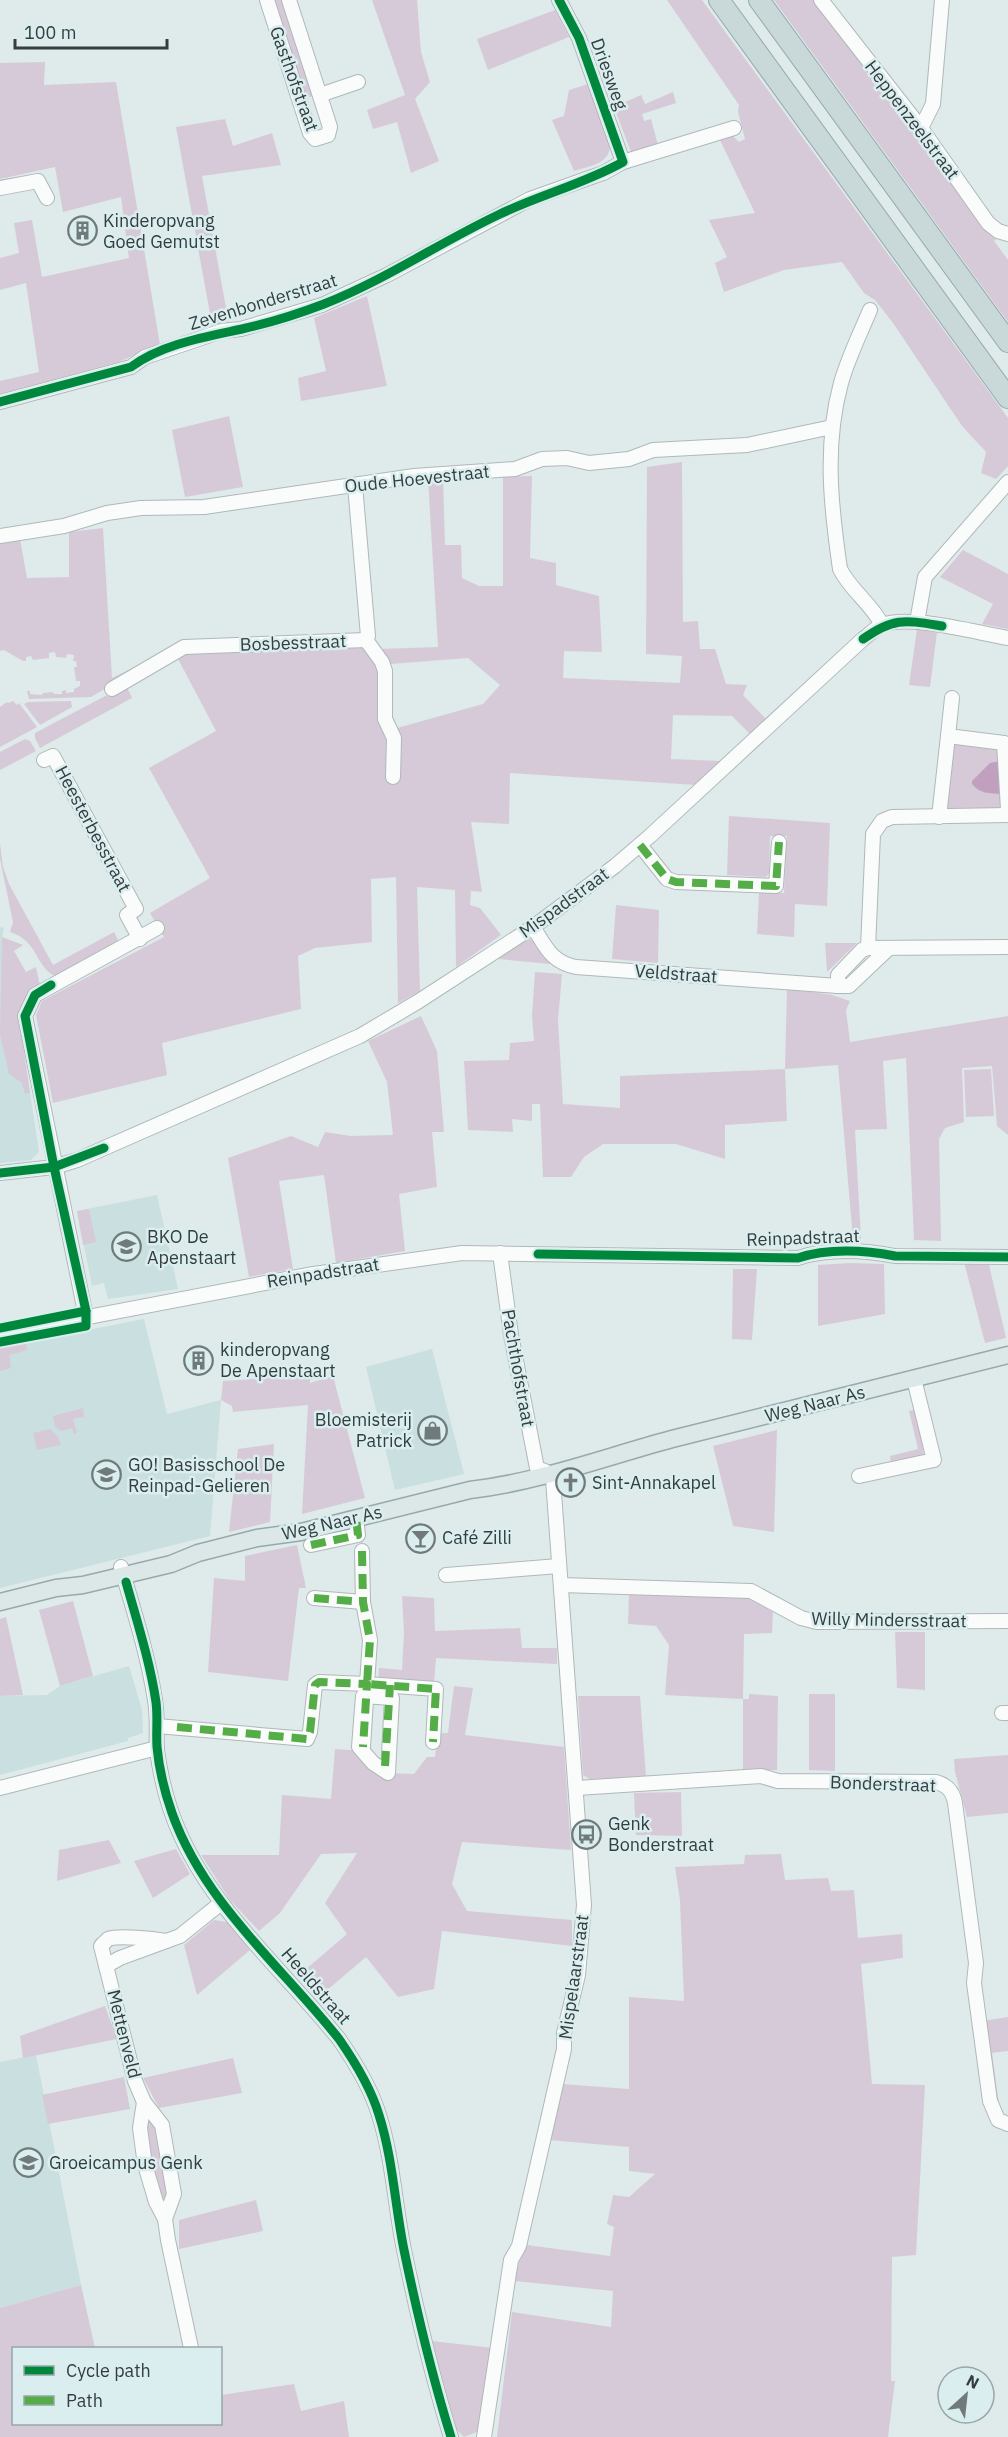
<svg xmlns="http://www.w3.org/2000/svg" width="1008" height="2437" font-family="'IBM Plex Sans',sans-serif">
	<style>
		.built { fill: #cadfe0 }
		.green { fill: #d7cad8 }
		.water { fill: #c1a0bf }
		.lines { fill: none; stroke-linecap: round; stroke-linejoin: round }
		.minor-casing { stroke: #b0b8b8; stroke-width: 16 }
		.major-casing { stroke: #96aaab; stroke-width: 19 }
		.highway-casing { stroke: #96aaab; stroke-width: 22 }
		.minor { stroke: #fafcfc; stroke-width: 14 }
		.major { stroke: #dce7e7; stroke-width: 16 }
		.highway { stroke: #c9d8d9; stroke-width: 20 }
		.quiet { stroke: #54ad46; stroke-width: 8; stroke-dasharray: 15 8; stroke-linecap: butt }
		.cycleway-casing { stroke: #daeeef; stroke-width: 13 }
		.cycleway { stroke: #00873e; stroke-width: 9 }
		.labels { text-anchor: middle; stroke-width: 5; stroke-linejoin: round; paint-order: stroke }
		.street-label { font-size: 18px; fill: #353d3e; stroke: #daeeef }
		.poi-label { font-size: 18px; fill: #353d3e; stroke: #daeeef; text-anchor: start }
	</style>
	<rect width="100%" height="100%" fill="#dfeaea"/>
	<!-- built -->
	<g class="built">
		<polygon points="0,927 4,928 2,938 20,1025 39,1152 31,1160 0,1163"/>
		<polygon points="157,1195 178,1289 108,1299 104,1283 92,1286 77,1211"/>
		<polygon points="144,1319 167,1414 221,1400 210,1536 0,1588 0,1347"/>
		<polygon points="432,1349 464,1474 395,1490 366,1367"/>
		<polygon points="129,1666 142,1710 143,1733 128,1738 128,1741 0,1775 0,1696 47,1695 60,1686"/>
		<polygon points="36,2055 81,2285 0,2308 0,2062"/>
	</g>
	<!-- green -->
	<g class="green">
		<polygon points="271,0 286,0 315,95 304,99"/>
		<polygon points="372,0 417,0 421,52 430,82 415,99 439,161 411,173 397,122 373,129 367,110 405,95"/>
		<polygon points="667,0 702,0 1008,418 1008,466 996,479 981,473 986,452 962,426 893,323 875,300 864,293 842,262 784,270 724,292 715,263 727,257 709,220 755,213 719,138 732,135 739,142 745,139 738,112 739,105"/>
		<polygon points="774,0 815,0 983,225 999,236 994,241 1008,260 1008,322"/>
		<polygon points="555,10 569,37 488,70 477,39"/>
		<polygon points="45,62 44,85 116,82 160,345 118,362 0,394 0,381 39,372 26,283 0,290 0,258 19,253 14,223 32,220 42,277 129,258 121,197 63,212 55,167 0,179 0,63"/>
		<path d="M588 84 610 144C611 164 589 166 574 171L552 120 564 116 569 90Z"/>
		<polygon points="673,92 676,103 642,114 644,121 651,119 658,145 631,152 614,107 641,95 645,104"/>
		<polygon points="225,119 233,146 272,133 281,165 202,176 229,324 213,330 176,127"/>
		<polygon points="367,296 387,386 301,401 298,378 326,371 314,318"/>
		<polygon points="229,416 243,487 185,497 172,430"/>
		<polygon points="682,462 683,622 698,621 700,649 715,649 726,684 747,685 743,695 766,719 750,734 732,716 673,715 671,759 721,761 696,785 510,773 509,824 471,822 482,892 471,891 470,905 480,908 501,935 456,967 455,890 417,887 420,991 398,1003 396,877 371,879 372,942 315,948 298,956 301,1009 162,1043 167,1075 53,1103 36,1015 42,1001 164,937 150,913 210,878 149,768 216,731 177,657 186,653 356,646 362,647 380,663 392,738 394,781 397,728 483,704 500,685 468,658 390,664 374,647 379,645 380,649 438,647 428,479 443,480 445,545 461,545 462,578 479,586 503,586 503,477 532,476 530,558 556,563 556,585 599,596 602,652 564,651 563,678 680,683 682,656 646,654 647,467"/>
		<polygon points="103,528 112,678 141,664 143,667 91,697 29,699 27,691 30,691 30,694 42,695 43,693 53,692 54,694 62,694 62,691 66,690 66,693 74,692 74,689 80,686 80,681 76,681 74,667 77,667 76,661 73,661 74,655 67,654 66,658 56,657 55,652 49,653 49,658 33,660 31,656 26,657 26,661 23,661 4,650 0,651 0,542 20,539 27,578 69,577 69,532"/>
		<polygon points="963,550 1008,574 1008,629 982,624 993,604 940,577"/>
		<polygon points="917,629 937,632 930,687 909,685"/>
		<polygon points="126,685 132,698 40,748 35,738 35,733"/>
		<polygon points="13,701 17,705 19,703 37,727 0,747 0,707 7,702 8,703"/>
		<polygon points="71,701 72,707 40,725 24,704 28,702"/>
		<polygon points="25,739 30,741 36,751 0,770 0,752"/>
		<polygon points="950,743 997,746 1004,805 999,811 949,812 944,807"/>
		<polygon points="729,816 830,823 827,906 795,904 794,937 757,934 759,893 784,893 787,836 770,836 769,873 766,877 727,875"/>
		<path d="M0 843 3 867 9 884 53 965 114 932 120 944 58 977C35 970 40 941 10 932L13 922 0 859Z"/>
		<polygon points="616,905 659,910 658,963 612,959"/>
		<polygon points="2,937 23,945 14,951 26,972 36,967 40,986 22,1009 20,1025 30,1093 25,1094 22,1083 9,1074 0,1035"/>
		<polygon points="525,937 536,942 551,962 550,964 499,959 497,956"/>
		<polygon points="825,943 857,943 827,972"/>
		<polygon points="535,972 562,974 558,1020 563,1104 620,1108 620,1076 785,1069 787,988 832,995 850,1001 846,1010 850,1042 1008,1016 1008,1135 997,1126 992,1066 962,1068 964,1122 945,1128 939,1139 941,1241 914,1240 906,1058 883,1061 887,1129 855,1130 861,1239 853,1239 838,1065 785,1069 787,1121 725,1125 725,1159 676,1144 603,1144 584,1157 571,1177 543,1177 540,1104 532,1104 532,1121 512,1119 513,1132 468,1130 464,1061 509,1060 510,1043 534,1041 532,1015"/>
		<polygon points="421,1016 437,1051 444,1132 432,1132 437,1187 399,1194 405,1251 336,1263 324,1175 279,1181 293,1269 249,1277 228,1158 291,1136 318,1147 325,1132 351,1136 393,1135 387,1082 368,1041"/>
		<polygon points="991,1069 994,1116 966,1117 964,1070"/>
		<polygon points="89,1209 96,1242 83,1245 77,1211"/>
		<polygon points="964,1262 989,1265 1006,1338 985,1343"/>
		<polygon points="850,1263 884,1264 885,1314 818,1326 818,1265"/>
		<polygon points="733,1269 757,1269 752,1340 732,1339"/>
		<polygon points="26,1342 27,1350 9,1355 11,1368 0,1371 0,1347"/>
		<polygon points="310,1375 310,1383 333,1376 365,1498 302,1514 308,1405 233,1412 232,1406 221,1400 223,1381"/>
		<polygon points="83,1408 84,1417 73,1419 77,1433 74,1434 72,1428 61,1431 55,1427 53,1416"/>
		<polygon points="917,1409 924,1457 891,1462 890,1456 918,1449 909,1411"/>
		<polygon points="50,1429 58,1437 61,1445 37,1450 33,1433"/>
		<polygon points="777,1430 774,1532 733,1526 713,1446"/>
		<polygon points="274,1444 270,1522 229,1532 238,1449"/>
		<polygon points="297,1545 306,1588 299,1588 288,1681 208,1672 214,1578 245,1581 245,1556"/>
		<polygon points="629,1595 745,1596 773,1612 772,1633 744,1634 743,1699 749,1699 749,1694 778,1696 777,1770 743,1770 743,1699 665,1695 669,1645 656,1626 628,1624"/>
		<polygon points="402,1596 434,1598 435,1631 520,1628 522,1648 557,1648 557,1664 436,1658 434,1683 378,1681 379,1668 402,1670 404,1633"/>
		<polygon points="73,1601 93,1676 60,1686 39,1610"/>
		<polygon points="6,1617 23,1695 0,1696 0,1619"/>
		<polygon points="895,1632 925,1632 925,1690 897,1688"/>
		<polygon points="454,1686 473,1688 465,1735 564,1747 571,1850 462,1842 452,1884 467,1911 572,1920 572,1946 442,1931 434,1989 398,1997 366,1957 318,1998 298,1976 347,1934 325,1903 357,1853 321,1854 280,1913 259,1931 230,1900 201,1855 279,1855 282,1795 331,1799 335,1749 363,1751 388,1773 414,1774 427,1757 435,1757 438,1733 448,1733"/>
		<polygon points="809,1694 835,1694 835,1771 809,1770"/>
		<polygon points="578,1696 640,1696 646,1777 590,1779 583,1775"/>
		<polygon points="1008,1755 1008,1813 967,1817 955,1772 954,1759"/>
		<polygon points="681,1792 682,1836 636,1835 634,1793"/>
		<polygon points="109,1840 121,1863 57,1881 59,1850"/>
		<polygon points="176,1849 190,1874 153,1898 134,1861"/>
		<polygon points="781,1854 785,1880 828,1878 831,1891 854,1890 858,1938 902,1934 903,1958 861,1964 872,2084 925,2085 916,2255 892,2257 891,2381 895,2381 888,2437 497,2437 512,2312 611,2327 613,2291 515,2281 519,2263 527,2245 610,2256 614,2227 607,2224 613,2195 629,2197 655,2174 629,2171 629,2147 549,2140 562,2084 629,2089 629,1997 684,2001 680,1900 675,1867 744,1864 745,1855"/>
		<polygon points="214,1920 227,1922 250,1950 197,1995 184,1945"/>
		<polygon points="105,2006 117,2039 23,2058 20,2036"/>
		<polygon points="1008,2017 1008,2051 992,2053 999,2105 994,2105 983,2021"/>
		<polygon points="233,2058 242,2093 159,2108 143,2078"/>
		<polygon points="124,2077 130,2109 48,2124 42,2095"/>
		<polygon points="148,2119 154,2121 170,2191 166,2198 162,2199 160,2197 149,2162 145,2121"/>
		<polygon points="256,2200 263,2231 179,2249 179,2220"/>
		<polygon points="81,2285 95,2348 14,2348 14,2424 220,2424 221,2395 294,2384 301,2411 344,2401 349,2437 0,2437 0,2308"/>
		<polygon points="432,2341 493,2348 479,2431 464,2437 456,2429"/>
	</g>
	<!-- water -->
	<path class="water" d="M1000 761 1002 794C989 793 980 794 972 784V781L990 763Z"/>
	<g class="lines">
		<defs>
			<g id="minor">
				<polyline points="267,0 310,133 315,139 328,135 330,127 289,0"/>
				<polyline points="559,0 579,38 623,162"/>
				<polyline points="821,0 921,128 988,223 998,231 1008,234"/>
				<polyline points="320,95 358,82"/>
				<polyline points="921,128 933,104 942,0"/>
				<polyline points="0,188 38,181 47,198"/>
				<path d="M870 310C860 334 848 358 841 383 824 445 831 507 840 569 851 591 872 604 882 625"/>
				<polyline points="0,402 131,367 145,357 222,331 241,329 322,305 387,275 530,199 603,173 623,162 734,128"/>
				<polyline points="0,536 64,526 107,513 141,508 204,507 414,476 515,469 542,459 567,458 589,463 629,459 653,450 747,445 832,427"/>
				<polyline points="917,622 925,577 1008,482"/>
				<polyline points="366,640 382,662 385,671 385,719 394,738 393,777"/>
				<polyline points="112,689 184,647 366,640 368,636 355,485"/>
				<polyline points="952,698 948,736 1004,743 1008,809"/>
				<polyline points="44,760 53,756 136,909 127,915 140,939"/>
				<polyline points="939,817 948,736"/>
				<polyline points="640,845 667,879 676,882 776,886 779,842"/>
				<path d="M533 927C546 947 551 962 576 967L838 986H849L887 950"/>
				<polyline points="868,948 873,834 882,821 892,817 1008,815"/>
				<polyline points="838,986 838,975 862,950 868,948 1008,947"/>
				<path d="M0 1173 54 1167 77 1160 360 1036 419 1001 533 927 615 866 650 836 863 639C869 635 875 628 882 625 910 614 977 633 1008 638"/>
				<polyline points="86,1317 25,1016 35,995 157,928"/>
				<path d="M0 1334 307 1275 462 1253 798 1258C827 1248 865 1250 895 1256L1008 1257"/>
				<polyline points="859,1476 934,1460 914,1379"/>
				<polyline points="311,1545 358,1535 356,1518"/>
				<polyline points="362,1551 363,1602 370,1640 367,1684 436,1689 433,1742"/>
				<path d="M121 1567C134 1611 148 1655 155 1700 158 1717 156 1733 157 1750 161 1780 169 1811 182 1838 217 1914 287 1974 339 2039 355 2062 371 2088 379 2115 393 2159 395 2206 404 2250 417 2313 432 2376 451 2437"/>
				<polyline points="446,1575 559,1566"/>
				<polyline points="561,1585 751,1591 801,1618 817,1622 1008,1621"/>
				<polyline points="314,1598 363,1602"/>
				<polygon points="363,1696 392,1698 388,1773 373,1763 359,1747"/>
				<polyline points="1002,1713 1008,1713"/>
				<polyline points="157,1726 307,1739 310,1732 315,1685 319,1682 367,1684 363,1747"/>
				<polyline points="0,1788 157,1748"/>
				<path d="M577 1788 761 1776 778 1781 936 1782C947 1785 953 1791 955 1803L976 1963 974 1983 990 2101 998 2120 1008 2124"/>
				<polyline points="106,1966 120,1958 180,1936 221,1903"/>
				<polyline points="144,2102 140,2128 145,2165 156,2202 165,2219 168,2240 191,2348"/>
				<path d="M165 2219 174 2194 162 2125 144 2102 135 2081 101 1946C101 1945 108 1940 108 1939 119 1935 154 1939 166 1941"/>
				<polyline points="484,2437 511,2260 519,2246 564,2049 564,2033 578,1975 584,1905 553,1479 552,1474 537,1468 536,1463 511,1335 500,1253"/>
			</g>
			<path id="major" d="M0 1602 56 1588 83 1585 171 1564 198 1553 257 1538 301 1532 470 1490C539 1482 605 1457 672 1439 784 1410 896 1384 1008 1355"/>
			<g id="highway">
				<polyline points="719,0 1008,398"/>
				<polyline points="759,0 1008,342"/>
			</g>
		</defs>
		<!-- minor casing -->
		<use href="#minor" class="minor-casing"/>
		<!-- major casing -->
		<use href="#major" class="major-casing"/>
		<!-- highway casing -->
		<use href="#highway" class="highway-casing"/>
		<!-- minor -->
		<use href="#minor" class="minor"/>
		<!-- major -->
		<use href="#major" class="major"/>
		<!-- highway -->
		<use href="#highway" class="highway"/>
		<!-- quiet -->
		<g class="quiet">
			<polyline points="640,845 667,879 676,882 776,886 779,842"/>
			<polyline points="311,1545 358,1535 356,1518"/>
			<polyline points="362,1551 363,1602 370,1640 367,1684 436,1689 433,1742"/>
			<polyline points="314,1598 363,1602"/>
			<polyline points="177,1727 307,1739 310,1732 315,1685 319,1682 367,1684 363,1747"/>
			<polyline points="385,1766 390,1685"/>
		</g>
		<defs>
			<g id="cycleway">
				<path d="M0 402 131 367C162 344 205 337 242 329 269 323 298 314 324 304 385 280 439 243 498 215 539 195 584 184 623 162L579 38 559 0"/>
				<path d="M863 639C894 617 905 620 942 626"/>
				<polyline points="0,1173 54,1167 104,1148"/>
				<path d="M538 1254 798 1258C827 1248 865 1250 895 1256L1008 1257"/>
				<polyline points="0,1328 86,1311"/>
				<polyline points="0,1342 86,1326 86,1311 54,1167 25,1016 35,995 51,985"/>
				<path d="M126 1582C137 1621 150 1662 156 1702 158 1717 156 1732 157 1747 159 1769 165 1793 172 1813 204 1903 281 1966 339 2039 355 2062 371 2088 379 2115 393 2159 395 2206 404 2250 417 2313 432 2376 451 2437"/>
			</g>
		</defs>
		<!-- cycleway casing -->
		<use href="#cycleway" class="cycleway-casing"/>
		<!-- cycleway -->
		<use href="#cycleway" class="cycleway"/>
	</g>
	<!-- icons -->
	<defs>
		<symbol id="building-ring" viewBox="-11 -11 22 22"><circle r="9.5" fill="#daeeef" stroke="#707a7a" stroke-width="1.5"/><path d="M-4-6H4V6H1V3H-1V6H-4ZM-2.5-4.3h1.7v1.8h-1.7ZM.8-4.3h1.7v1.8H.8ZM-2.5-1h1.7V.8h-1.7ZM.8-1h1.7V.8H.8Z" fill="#707a7a"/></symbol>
		<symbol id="school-ring" viewBox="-11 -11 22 22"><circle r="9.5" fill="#daeeef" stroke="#707a7a" stroke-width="1.5"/><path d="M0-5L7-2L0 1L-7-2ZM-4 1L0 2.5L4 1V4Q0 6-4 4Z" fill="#707a7a"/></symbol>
		<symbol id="shop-ring" viewBox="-11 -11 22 22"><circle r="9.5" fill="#daeeef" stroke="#707a7a" stroke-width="1.5"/><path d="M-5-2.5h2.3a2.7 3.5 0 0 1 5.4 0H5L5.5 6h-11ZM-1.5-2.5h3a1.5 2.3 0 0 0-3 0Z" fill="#707a7a"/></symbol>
		<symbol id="church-ring" viewBox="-11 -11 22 22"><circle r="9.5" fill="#daeeef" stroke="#707a7a" stroke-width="1.5"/><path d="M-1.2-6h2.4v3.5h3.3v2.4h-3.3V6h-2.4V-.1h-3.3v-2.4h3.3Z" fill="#707a7a"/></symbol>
		<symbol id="bar-ring" viewBox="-11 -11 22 22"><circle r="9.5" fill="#daeeef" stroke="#707a7a" stroke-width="1.5"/><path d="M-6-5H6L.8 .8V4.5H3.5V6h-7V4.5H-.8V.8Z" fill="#707a7a"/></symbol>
		<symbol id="bus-ring" viewBox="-11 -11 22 22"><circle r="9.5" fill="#daeeef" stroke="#707a7a" stroke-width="1.5"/><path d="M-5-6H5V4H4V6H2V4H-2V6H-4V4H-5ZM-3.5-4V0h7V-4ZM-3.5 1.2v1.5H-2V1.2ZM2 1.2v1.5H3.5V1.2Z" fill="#707a7a"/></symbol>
	</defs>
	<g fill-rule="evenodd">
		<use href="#building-ring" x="66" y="214" width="33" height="33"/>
		<use href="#school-ring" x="110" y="1230" width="33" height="33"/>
		<use href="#building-ring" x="182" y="1344" width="33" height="33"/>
		<use href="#shop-ring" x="416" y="1414" width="33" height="33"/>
		<use href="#school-ring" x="90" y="1458" width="33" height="33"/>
		<use href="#church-ring" x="554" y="1466" width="33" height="33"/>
		<use href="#bar-ring" x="404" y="1522" width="33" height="33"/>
		<use href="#bus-ring" x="570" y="1818" width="33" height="33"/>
		<use href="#school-ring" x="12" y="2146" width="33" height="33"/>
	</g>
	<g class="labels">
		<!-- street labels -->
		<g class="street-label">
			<text transform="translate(609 74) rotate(70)" y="6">Driesweg</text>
			<text transform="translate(294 79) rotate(70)" y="6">Gasthofstraat</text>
			<text transform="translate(912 120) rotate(53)" y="6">Heppenzeelstraat</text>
			<text transform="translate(263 302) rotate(-17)" y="6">Zevenbonderstraat</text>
			<text transform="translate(417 479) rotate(-6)" y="6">Oude Hoevestraat</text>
			<text transform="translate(293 643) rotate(-2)" y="6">Bosbesstraat</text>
			<text transform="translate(93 829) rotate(62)" y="6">Heesterbesstraat</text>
			<text transform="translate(564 903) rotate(-36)" y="6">Mispadstraat</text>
			<text transform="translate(676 974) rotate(4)" y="6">Veldstraat</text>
			<text transform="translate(803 1238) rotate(-2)" y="6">Reinpadstraat</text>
			<text transform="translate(323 1273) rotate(-9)" y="6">Reinpadstraat</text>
			<text transform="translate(518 1368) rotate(80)" y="6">Pachthofstraat</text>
			<text transform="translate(815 1404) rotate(-14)" y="6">Weg Naar As</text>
			<text transform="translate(332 1523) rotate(-13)" y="6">Weg Naar As</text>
			<text transform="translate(889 1620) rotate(1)" y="6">Willy Mindersstraat</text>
			<text transform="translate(883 1784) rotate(2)" y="6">Bonderstraat</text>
			<text transform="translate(574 1977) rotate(-82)" y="6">Mispelaarstraat</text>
			<text transform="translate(316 1986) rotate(49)" y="6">Heeldstraat</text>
			<text transform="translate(124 2034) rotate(76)" y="6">Mettenveld</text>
		</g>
		<!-- poi labels -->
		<g class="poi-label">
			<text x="103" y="227">Kinderopvang<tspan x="103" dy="21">Goed Gemutst</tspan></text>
			<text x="147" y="1243">BKO De<tspan x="147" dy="21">Apenstaart</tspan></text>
			<text x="220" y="1356">kinderopvang<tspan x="220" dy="21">De Apenstaart</tspan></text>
			<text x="412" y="1426" text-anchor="end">Bloemisterij<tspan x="412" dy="21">Patrick</tspan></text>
			<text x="128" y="1471">GO! Basisschool De<tspan x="128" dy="21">Reinpad-Gelieren</tspan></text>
			<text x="592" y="1489">Sint-Annakapel</text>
			<text x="442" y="1544">Café Zilli</text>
			<text x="608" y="1830">Genk<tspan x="608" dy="21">Bonderstraat</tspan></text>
			<text x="49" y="2169">Groeicampus Genk</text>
		</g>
	</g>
	<!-- legend -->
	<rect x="12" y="2347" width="210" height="78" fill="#daeeef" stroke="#98a7a8" stroke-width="1.5"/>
	<rect x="24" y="2366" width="30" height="9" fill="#00873e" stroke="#98a7a8" stroke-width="1.5"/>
	<text x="66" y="2377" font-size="18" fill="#353d3e">Cycle path</text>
	<rect x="24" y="2396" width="30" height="9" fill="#54ad46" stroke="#98a7a8" stroke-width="1.5"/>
	<text x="66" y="2407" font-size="18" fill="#353d3e">Path</text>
	<!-- north arrow -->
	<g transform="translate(966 2395) rotate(27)"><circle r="28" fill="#daeeef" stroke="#98a7a8" stroke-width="1.5"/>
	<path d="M0-4.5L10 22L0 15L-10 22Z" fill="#707a7a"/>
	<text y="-9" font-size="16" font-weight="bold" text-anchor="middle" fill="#353d3e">N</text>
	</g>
	<!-- scale -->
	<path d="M15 39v9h152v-9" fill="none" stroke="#353d3e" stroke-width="3"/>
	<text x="24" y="39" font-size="18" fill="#353d3e" stroke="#daeeef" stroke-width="4.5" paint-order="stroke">100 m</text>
</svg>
